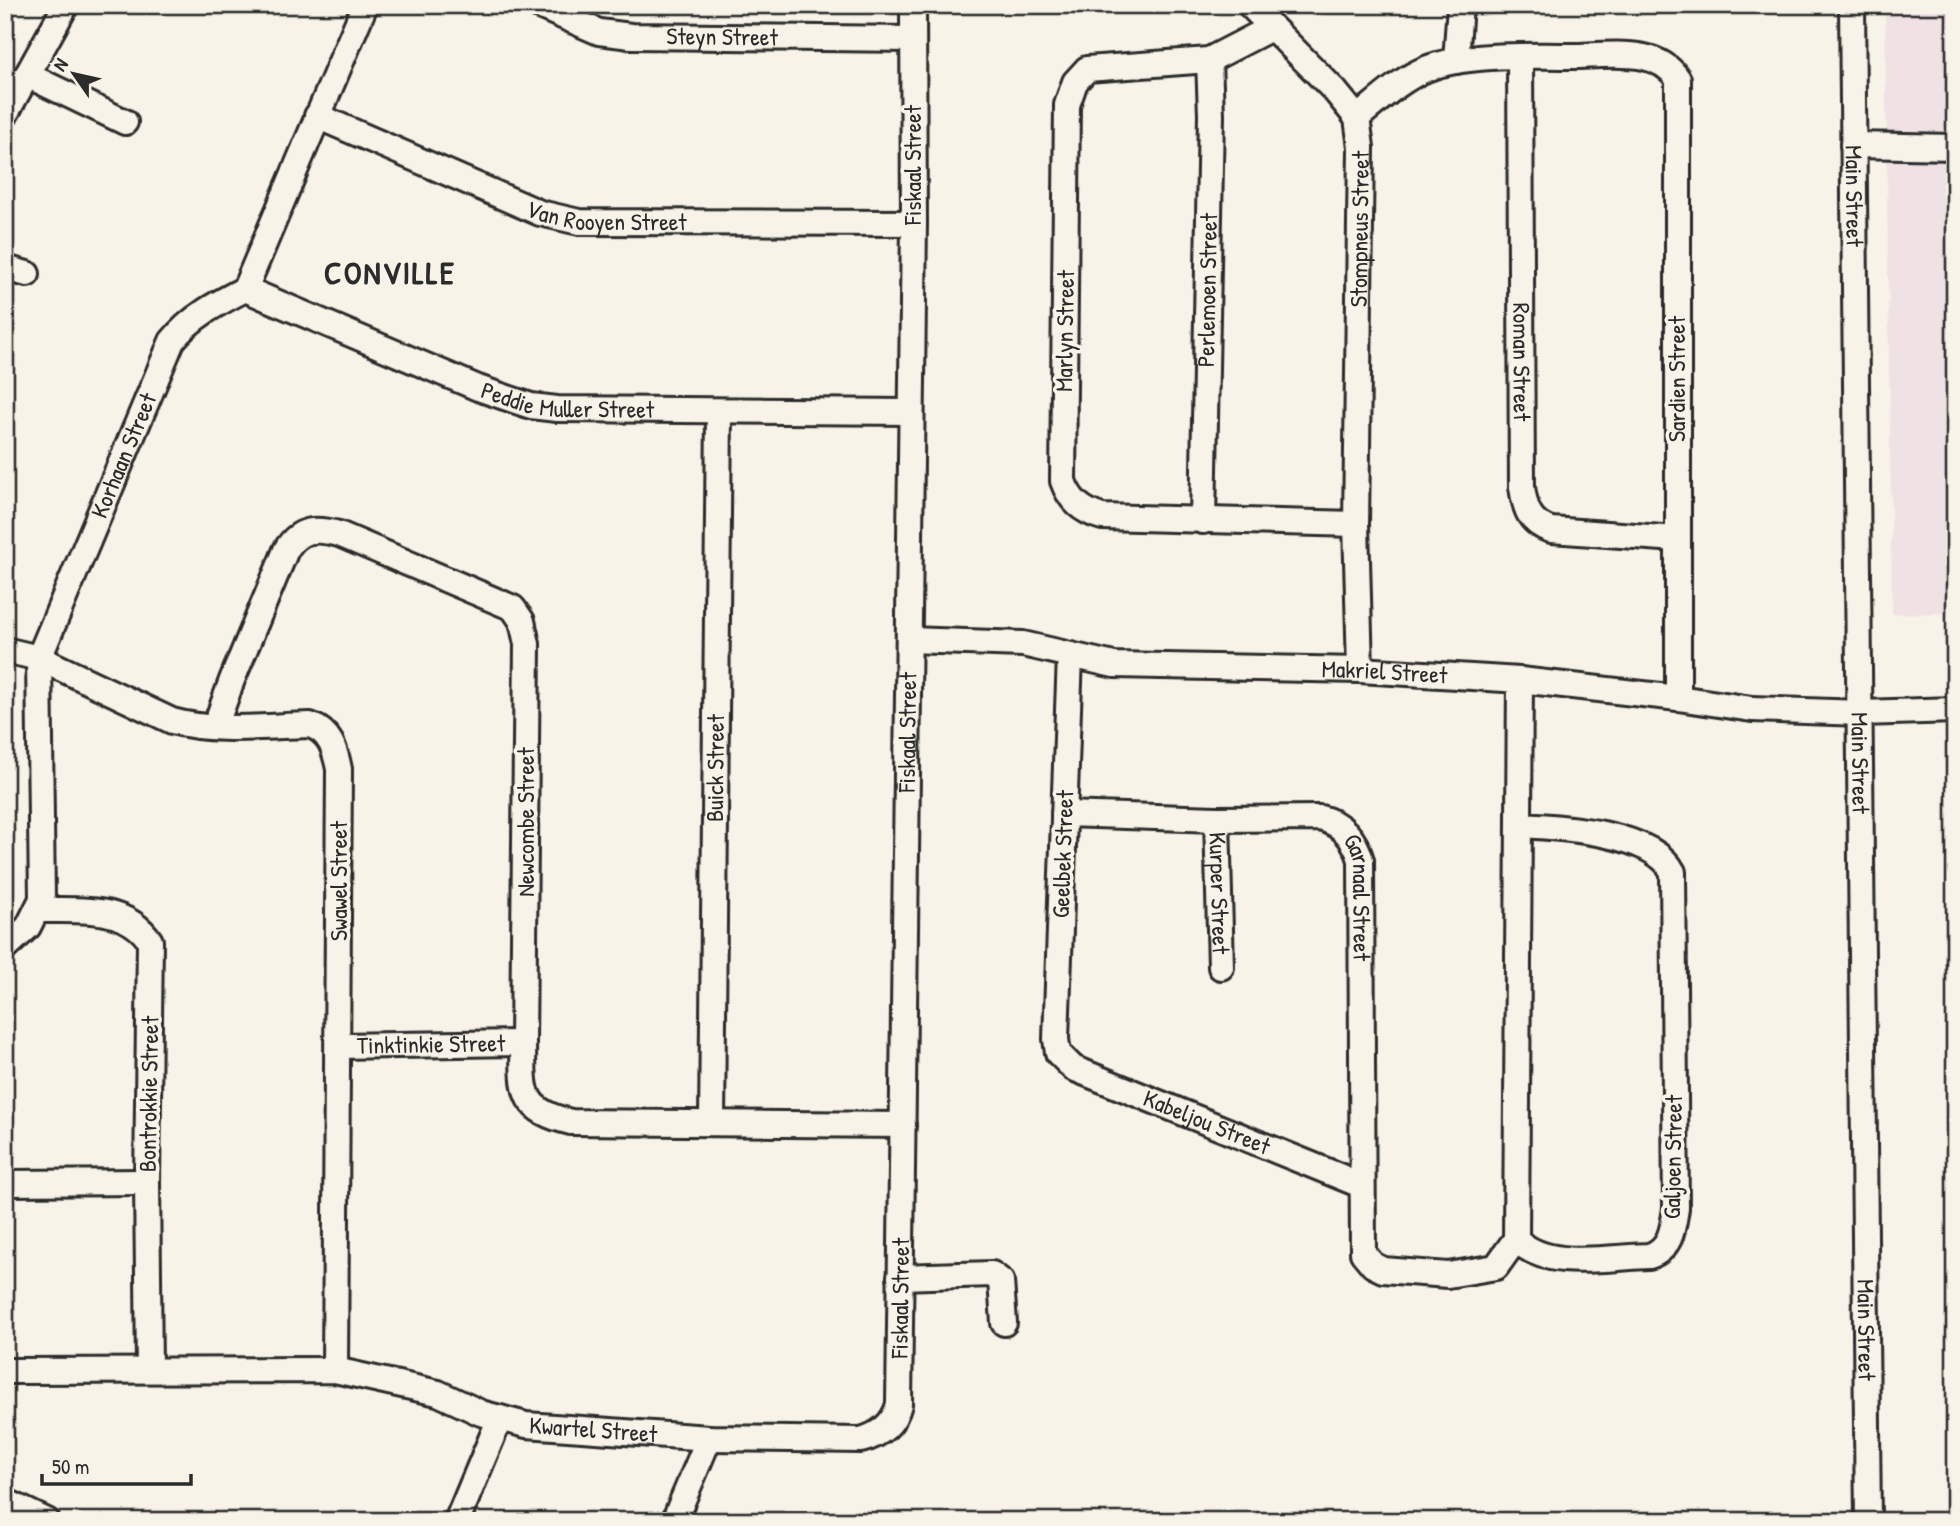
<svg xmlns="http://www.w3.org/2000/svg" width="1960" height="1526" font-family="'Patrick Hand',sans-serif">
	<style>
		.built { fill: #f0e1e5 }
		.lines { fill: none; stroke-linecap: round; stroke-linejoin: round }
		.minor-casing { stroke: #2b2b2b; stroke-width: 30 }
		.minor { stroke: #f7f3e8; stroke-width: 24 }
		.labels { text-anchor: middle; stroke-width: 7; stroke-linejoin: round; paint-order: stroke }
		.street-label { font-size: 24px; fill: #2b2b2b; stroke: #f7f3e8 }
		.district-label { font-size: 32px; font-weight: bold; letter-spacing: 2px; fill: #2b2b2b; stroke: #f7f3e8 }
	</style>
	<rect width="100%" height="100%" fill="#f7f3e8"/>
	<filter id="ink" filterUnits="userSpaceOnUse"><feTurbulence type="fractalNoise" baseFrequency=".0143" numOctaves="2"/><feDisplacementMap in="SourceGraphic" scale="14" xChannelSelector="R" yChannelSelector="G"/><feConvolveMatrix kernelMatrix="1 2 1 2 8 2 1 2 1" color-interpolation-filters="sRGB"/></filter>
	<g filter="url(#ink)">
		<!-- built -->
		<polygon class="built" points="1885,5 1955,5 1955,613 1892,614"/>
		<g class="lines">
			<defs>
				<g id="minor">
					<path id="s1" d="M537 5 599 32 631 36 912 39"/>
					<polyline points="1250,5 1335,91 1357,118"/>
					<path id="s2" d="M1852 5 1868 1521"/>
					<path d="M1271 28 1209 60 1087 69 1075 82 1067 105 1063 481C1070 501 1082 511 1102 517L1356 524"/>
					<path id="s3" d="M1520 56 1522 487C1525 508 1529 523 1551 530L1677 539"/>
					<polyline points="1456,61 1460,5"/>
					<polyline points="27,75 125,122"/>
					<polyline points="5,115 66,5"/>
					<path id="s4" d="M317 116 540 213 579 222 914 223"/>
					<polyline points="1853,145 1955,147"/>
					<polyline points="5,268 27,274"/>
					<path id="s5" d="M245 289 478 388 531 406 557 409 911 412"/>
					<path id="s6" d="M1203 521 1211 115 1209 60"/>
					<path id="s7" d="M909 640 1023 644 1114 665 1360 670 1520 680 1678 698 1752 709 1861 713 1955 710"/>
					<path d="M5 650 39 658 172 721C215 733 265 726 310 725 330 732 335 749 339 769L335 1370"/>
					<path id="s8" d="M1070 655 1056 1039 1058 1053 1073 1068 1361 1185"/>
					<path id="s9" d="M1360 670 1356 524 1361 147 1357 118C1378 101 1401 79 1426 69 1466 53 1536 56 1580 56 1601 55 1623 53 1644 57 1658 60 1670 67 1678 79V698"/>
					<path d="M215 727 232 680 286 550C299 528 316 528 339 534L513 608 522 621 527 644 523 1043C524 1089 518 1110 571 1122L903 1125"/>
					<path id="s10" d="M1064 814 1217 819 1320 818C1342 823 1355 839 1361 860L1363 1253 1373 1265 1383 1270 1448 1275 1496 1267 1516 1239"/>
					<path id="s11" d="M1217 819 1221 967"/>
					<path d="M1520 825C1560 827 1653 832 1673 872L1676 1208C1673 1228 1671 1249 1649 1256 1608 1257 1546 1271 1516 1239L1520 680"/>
					<path d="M38 910C77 911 126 904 150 941L147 1182 149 1369"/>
					<path id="s12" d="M5 948 28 927 42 899 39 658 172 341C192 316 218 303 245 289L365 5"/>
					<path id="s13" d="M338 1046 523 1043"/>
					<path id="s14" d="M712 1123 719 412"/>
					<polyline points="5,1183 147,1182"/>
					<polyline points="900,1277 992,1274 1001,1281 1004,1323"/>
					<path id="s15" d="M5 1371 335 1370 438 1393 481 1413 526 1425 709 1438 861 1440C880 1435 894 1424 899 1404L914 223 913 5"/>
					<polyline points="5,1501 47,1521"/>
					<polyline points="457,1521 500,1418"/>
					<polyline points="674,1521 709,1438"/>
				</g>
			</defs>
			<!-- minor casing -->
			<use href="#minor" class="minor-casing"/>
			<!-- minor -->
			<use href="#minor" class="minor"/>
		</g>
	</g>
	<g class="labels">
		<!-- street labels -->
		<g class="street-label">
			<text dy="8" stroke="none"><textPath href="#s1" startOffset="191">Steyn Street</textPath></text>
			<text transform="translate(913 165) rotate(-90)" y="8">Fiskaal Street</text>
			<text dy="8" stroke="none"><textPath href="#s2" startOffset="191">Main Street</textPath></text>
			<text dy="8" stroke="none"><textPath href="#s4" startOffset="310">Van Rooyen Street</textPath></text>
			<text dy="8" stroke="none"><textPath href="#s9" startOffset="441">Stompneus Street</textPath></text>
			<text dy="8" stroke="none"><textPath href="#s6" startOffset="231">Perlemoen Street</textPath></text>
			<text transform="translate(1065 331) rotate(-89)" y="8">Marlyn Street</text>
			<text dy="8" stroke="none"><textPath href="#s3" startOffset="306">Roman Street</textPath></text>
			<text transform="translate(1677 379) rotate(-90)" y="8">Sardien Street</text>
			<text dy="8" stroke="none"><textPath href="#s5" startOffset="345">Peddie Muller Street</textPath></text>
			<text dy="8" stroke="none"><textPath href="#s12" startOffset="523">Korhaan Street</textPath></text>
			<text dy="8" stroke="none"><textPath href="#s7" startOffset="478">Makriel Street</textPath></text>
			<text dy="8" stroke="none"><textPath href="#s15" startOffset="1592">Fiskaal Street</textPath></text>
			<text dy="8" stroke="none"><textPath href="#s2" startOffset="758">Main Street</textPath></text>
			<text dy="8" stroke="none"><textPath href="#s14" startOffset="355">Buick Street</textPath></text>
			<text transform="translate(526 822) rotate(-90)" y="8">Newcombe Street</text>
			<text transform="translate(1063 854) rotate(-88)" y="8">Geelbek Street</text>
			<text transform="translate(339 881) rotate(-90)" y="8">Swawel Street</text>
			<text dy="8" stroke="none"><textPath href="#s11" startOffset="74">Kurper Street</textPath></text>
			<text dy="8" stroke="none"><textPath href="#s10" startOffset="355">Garnaal Street</textPath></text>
			<text dy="8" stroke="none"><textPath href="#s13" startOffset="93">Tinktinkie Street</textPath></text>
			<text transform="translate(149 1094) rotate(-89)" y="8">Bontrokkie Street</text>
			<text dy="8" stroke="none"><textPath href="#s8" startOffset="564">Kabeljou Street</textPath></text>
			<text transform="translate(1673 1157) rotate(-89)" y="8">Galjoen Street</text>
			<text dy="8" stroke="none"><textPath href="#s15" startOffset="1026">Fiskaal Street</textPath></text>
			<text dy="8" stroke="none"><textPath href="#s2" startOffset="1325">Main Street</textPath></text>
			<text dy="8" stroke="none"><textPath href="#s15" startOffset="597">Kwartel Street</textPath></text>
		</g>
		<!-- district labels -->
		<g class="district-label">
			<text x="390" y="284">CONVILLE</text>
		</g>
	</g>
	<!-- margin -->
	<rect width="1960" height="1526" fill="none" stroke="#f7f3e8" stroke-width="28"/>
	<rect x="14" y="14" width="1932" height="1498" fill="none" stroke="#2b2b2b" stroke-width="2.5" filter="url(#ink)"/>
	<!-- north arrow -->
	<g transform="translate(74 74) rotate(304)" stroke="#f7f3e8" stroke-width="5" paint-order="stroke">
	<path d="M0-5L12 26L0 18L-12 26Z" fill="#2b2b2b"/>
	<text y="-10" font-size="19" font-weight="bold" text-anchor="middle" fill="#2b2b2b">N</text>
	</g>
	<!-- scale -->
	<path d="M42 1474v10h149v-10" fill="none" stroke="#2b2b2b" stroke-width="3.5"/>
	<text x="52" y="1474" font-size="21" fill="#2b2b2b" stroke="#f7f3e8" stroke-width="5" paint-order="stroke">50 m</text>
</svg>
